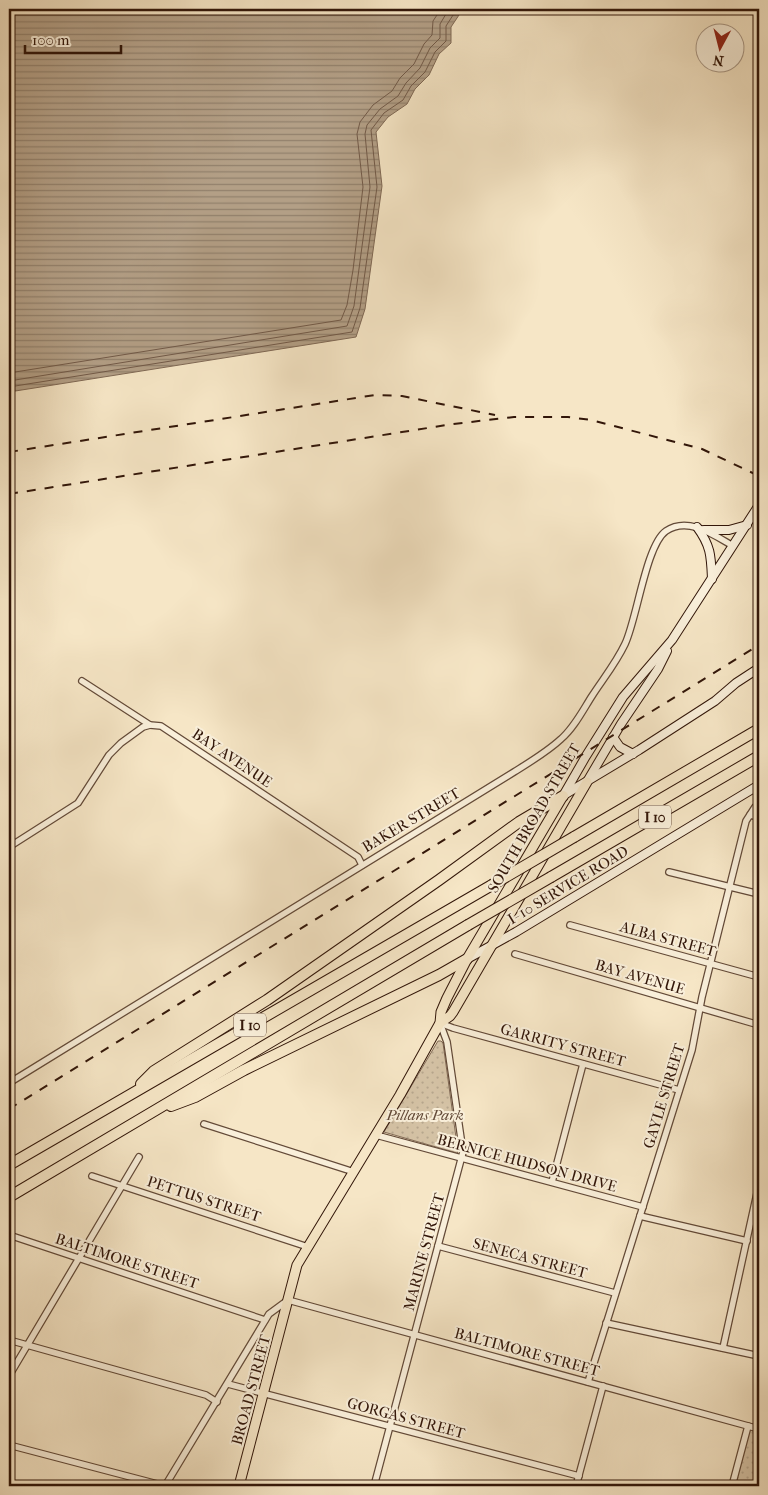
<svg xmlns="http://www.w3.org/2000/svg" width="768" height="1495" font-family="'IM FELL French Canon',serif">
	<style>
		.park { fill: url(#park-dots); stroke: #846c58 }
		.water { fill: url(#water-rules); stroke: #7f6854 }
		.lines { fill: none; stroke-linecap: round; stroke-linejoin: round }
		.shore { stroke: #725a48; stroke-width: 1 }
		.street-casing { stroke: #634a38; stroke-width: 8 }
		.secondary-casing { stroke: #321609; stroke-width: 10 }
		.primary-casing { stroke: #321609; stroke-width: 11 }
		.highway-casing { stroke: #321609; stroke-width: 12 }
		.street { stroke: #f9efda; stroke-width: 5.5 }
		.secondary { stroke: #f9efda; stroke-width: 8 }
		.primary { stroke: #f6e6c6; stroke-width: 9 }
		.highway { stroke: #f6e6c6; stroke-width: 10 }
		.rail { stroke: #321609; stroke-width: 2; stroke-dasharray: 9 9; stroke-linecap: butt }
		.highway-bridge-casing { stroke: #321609; stroke-width: 12; stroke-linecap: butt }
		.highway-bridge { stroke: #f6e6c6; stroke-width: 10 }
		.labels { text-anchor: middle; stroke-width: 4; stroke-linejoin: round; paint-order: stroke }
		.shield { fill: #f9efda; stroke: #6e5748; stroke-width: 1 }
		.shield-label { font-size: 14px; font-weight: bold; fill: #321609 }
		.street-label { font-size: 15px; fill: #321609; stroke: #f9efda }
		.park-label { font-size: 15px; font-style: italic; fill: #634a38; stroke: #f9efda }
	</style>
	<defs>
		<pattern id="park-dots" width="8" height="8" patternUnits="userSpaceOnUse" patternTransform="scale(1.25)"><rect width="8" height="8" fill="#d5c3a6"/><path d="M2 2h.1M6 6h.1" fill="none" stroke="#b7a78e" stroke-width="1.8" stroke-linecap="round"/></pattern>
		<pattern id="water-rules" width="6" height="5" patternUnits="userSpaceOnUse" patternTransform="scale(1.25)"><rect width="6" height="5" fill="#b39f86"/><path d="M0 2.5h6" fill="none" stroke="#92816c"/></pattern>
	</defs>
	<rect width="100%" height="100%" fill="#f6e6c6"/>
	<filter id="stains"><feTurbulence type="fractalNoise" baseFrequency=".004" numOctaves="4"/><feColorMatrix values="0 0 0 0 .2 0 0 0 0 .09 0 0 0 0 .02 0 0 0 .5 -.17"/></filter>
	<radialGradient id="worn" r=".72"><stop offset=".6" stop-color="#630" stop-opacity="0"/><stop offset="1" stop-color="#630" stop-opacity=".3"/></radialGradient>
	<!-- park -->
	<g class="park">
		<polygon points="438,1041 441,1041 443,1043 458,1152 457,1153 384,1132"/>
		<polygon points="749,1428 759,1431 759,1486 734,1486"/>
	</g>
	<!-- water -->
	<polygon class="water" points="9,9 463,9 451,27 451,43 439,54 429,75 415,89 407,104 388,117 376,132 382,186 365,309 356,337 9,392"/>
	<g class="lines">
		<!-- shore -->
		<g class="shore">
			<polyline points="9,373 341,320 347,305 353,270 363,187 357,134 360,122 373,105 392,91 400,78 414,64 424,44 432,35 433,21 441,9"/>
			<polyline points="9,381 347,326 354,306 370,187 365,134 367,125 380,109 398,96 406,83 420,68 430,48 440,38 440,24 449,9"/>
			<polyline points="9,387 352,332 360,308 377,187 371,130 384,113 403,100 411,86 425,72 435,52 446,41 446,26 457,9"/>
		</g>
		<defs>
			<g id="street">
				<polyline points="82,681 150,725 161,726 358,857 362,865"/>
				<polyline points="750,815 759,817"/>
				<polyline points="9,847 78,803 109,755 121,743 143,727 150,725"/>
				<polyline points="669,872 759,894"/>
				<polyline points="570,925 759,977"/>
				<polyline points="515,954 759,1025"/>
				<polyline points="440,1023 453,1028 679,1090"/>
				<path d="M9 1083 514 772C530 762 547 752 561 739 574 728 583 710 592 696 603 679 616 663 625 644 637 619 646 545 666 531 688 516 714 535 733 546"/>
				<polyline points="204,1124 354,1172"/>
				<polyline points="376,1135 643,1207"/>
				<polyline points="92,1176 308,1247"/>
				<polyline points="552,1182 583,1064"/>
				<polyline points="640,1216 747,1241"/>
				<polyline points="9,1235 265,1320"/>
				<polyline points="438,1246 615,1293"/>
				<polyline points="606,1323 759,1356"/>
				<polyline points="9,1340 206,1395 217,1402"/>
				<polyline points="723,1348 759,1184"/>
				<polyline points="9,1376 139,1157"/>
				<polyline points="588,1382 692,1050 702,997 746,821 755,807 759,804"/>
				<polyline points="228,1384 579,1476"/>
				<polyline points="9,1445 165,1486"/>
				<polyline points="165,1486 269,1314 288,1300 759,1429"/>
				<polyline points="374,1486 463,1152 447,1042 440,1023"/>
				<polyline points="576,1486 603,1386"/>
				<polyline points="732,1486 748,1426"/>
			</g>
			<g id="secondary">
				<path d="M697 527C711 546 711 556 712 579"/>
				<polyline points="704,530 729,530 747,525"/>
				<polyline points="613,737 620,747 633,754"/>
				<polyline points="588,780 621,724 658,669 667,651"/>
				<polyline points="564,795 639,750 715,701 736,683 759,668"/>
				<polyline points="563,796 586,756 623,697 672,640 759,505"/>
				<polyline points="467,959 516,932 759,785"/>
			</g>
			<g id="primary">
				<polyline points="440,1023 450,1016 453,1012 587,782"/>
				<polyline points="239,1486 297,1265 400,1095 440,1023 441,1012 447,998 467,959 563,796"/>
			</g>
			<g id="highway">
				<polyline points="574,837 759,729"/>
				<polyline points="551,877 759,756"/>
				<polyline points="141,1084 154,1071 267,1000 439,880 519,822 563,796"/>
				<polyline points="171,1106 195,1097 244,1070 439,975 467,959"/>
				<polyline points="9,1165 492,885"/>
				<polyline points="9,1197 468,925"/>
			</g>
		</defs>
		<!-- street casing -->
		<use href="#street" class="street-casing"/>
		<!-- secondary casing -->
		<use href="#secondary" class="secondary-casing"/>
		<!-- primary casing -->
		<use href="#primary" class="primary-casing"/>
		<!-- highway casing -->
		<use href="#highway" class="highway-casing"/>
		<!-- street -->
		<use href="#street" class="street"/>
		<!-- secondary -->
		<use href="#secondary" class="secondary"/>
		<!-- primary -->
		<use href="#primary" class="primary"/>
		<!-- highway -->
		<use href="#highway" class="highway"/>
		<!-- rail -->
		<g class="rail">
			<polyline points="9,452 375,395 402,396 495,415"/>
			<polyline points="9,494 453,424 514,417 568,417 591,420 702,449 759,476"/>
			<polyline points="9,1109 759,645"/>
		</g>
		<defs>
			<g id="highway-bridge">
				<polyline points="492,885 574,837"/>
				<polyline points="468,925 551,877"/>
			</g>
		</defs>
		<!-- highway-bridge casing -->
		<use href="#highway-bridge" class="highway-bridge-casing"/>
		<!-- highway-bridge -->
		<use href="#highway-bridge" class="highway-bridge"/>
	</g>
	<g class="labels">
		<!-- shield labels -->
		<g class="shield">
			<rect x="639" y="805.5" width="32" height="23" rx="4"/>
			<rect x="234" y="1013.5" width="32" height="23" rx="4"/>
		</g>
		<g class="shield-label">
			<text x="655" y="822">I 10</text>
			<text x="250" y="1030">I 10</text>
		</g>
		<!-- street labels -->
		<g class="street-label">
			<text transform="translate(232 758) rotate(34)" y="5">BAY AVENUE</text>
			<text transform="translate(534 818) rotate(-60)" y="5">SOUTH BROAD STREET</text>
			<text transform="translate(411 820) rotate(-31)" y="5">BAKER STREET</text>
			<text transform="translate(568 885) rotate(-31)" y="5">I- 10 SERVICE ROAD</text>
			<text transform="translate(668 939) rotate(15)" y="5">ALBA STREET</text>
			<text transform="translate(640 977) rotate(16)" y="5">BAY AVENUE</text>
			<text transform="translate(563 1045) rotate(15)" y="5">GARRITY STREET</text>
			<text transform="translate(664 1096) rotate(-73)" y="5">GAYLE STREET</text>
			<text transform="translate(527 1163) rotate(15)" y="5">BERNICE HUDSON DRIVE</text>
			<text transform="translate(204 1199) rotate(18)" y="5">PETTUS STREET</text>
			<text transform="translate(424 1252) rotate(-75)" y="5">MARINE STREET</text>
			<text transform="translate(530 1258) rotate(15)" y="5">SENECA STREET</text>
			<text transform="translate(127 1261) rotate(18)" y="5">BALTIMORE STREET</text>
			<text transform="translate(527 1352) rotate(15)" y="5">BALTIMORE STREET</text>
			<text transform="translate(251 1390) rotate(-75)" y="5">BROAD STREET</text>
			<text transform="translate(406 1418) rotate(15)" y="5">GORGAS STREET</text>
		</g>
		<!-- park labels -->
		<g class="park-label">
			<text x="425" y="1120">Pillans Park</text>
		</g>
	</g>
	<!-- margin -->
	<rect width="768" height="1495" fill="none" stroke="#f6e6c6" stroke-width="30"/>
	<rect x="10" y="10" width="748" height="1475" fill="none" stroke="#321609" stroke-width="2.5"/>
	<rect x="15" y="15" width="738" height="1465" fill="none" stroke="#321609"/>
	<!-- north arrow -->
	<g transform="translate(720 48) rotate(187)"><circle r="24" fill="#f9efda" stroke="#a99886"/>
	<path d="M0-4L9 19L0 12L-9 19Z" fill="#8f2418"/>
	<text y="-8" font-size="14" font-weight="bold" text-anchor="middle" fill="#321609">N</text>
	</g>
	<!-- scale -->
	<path d="M25 45v8h96v-8" fill="none" stroke="#321609" stroke-width="2.5"/>
	<text x="32" y="45" font-size="15" fill="#321609" stroke="#f9efda" stroke-width="4" paint-order="stroke">100 m</text>
	<rect width="100%" height="100%" filter="url(#stains)"/>
	<rect width="100%" height="100%" fill="url(#worn)"/>
</svg>
